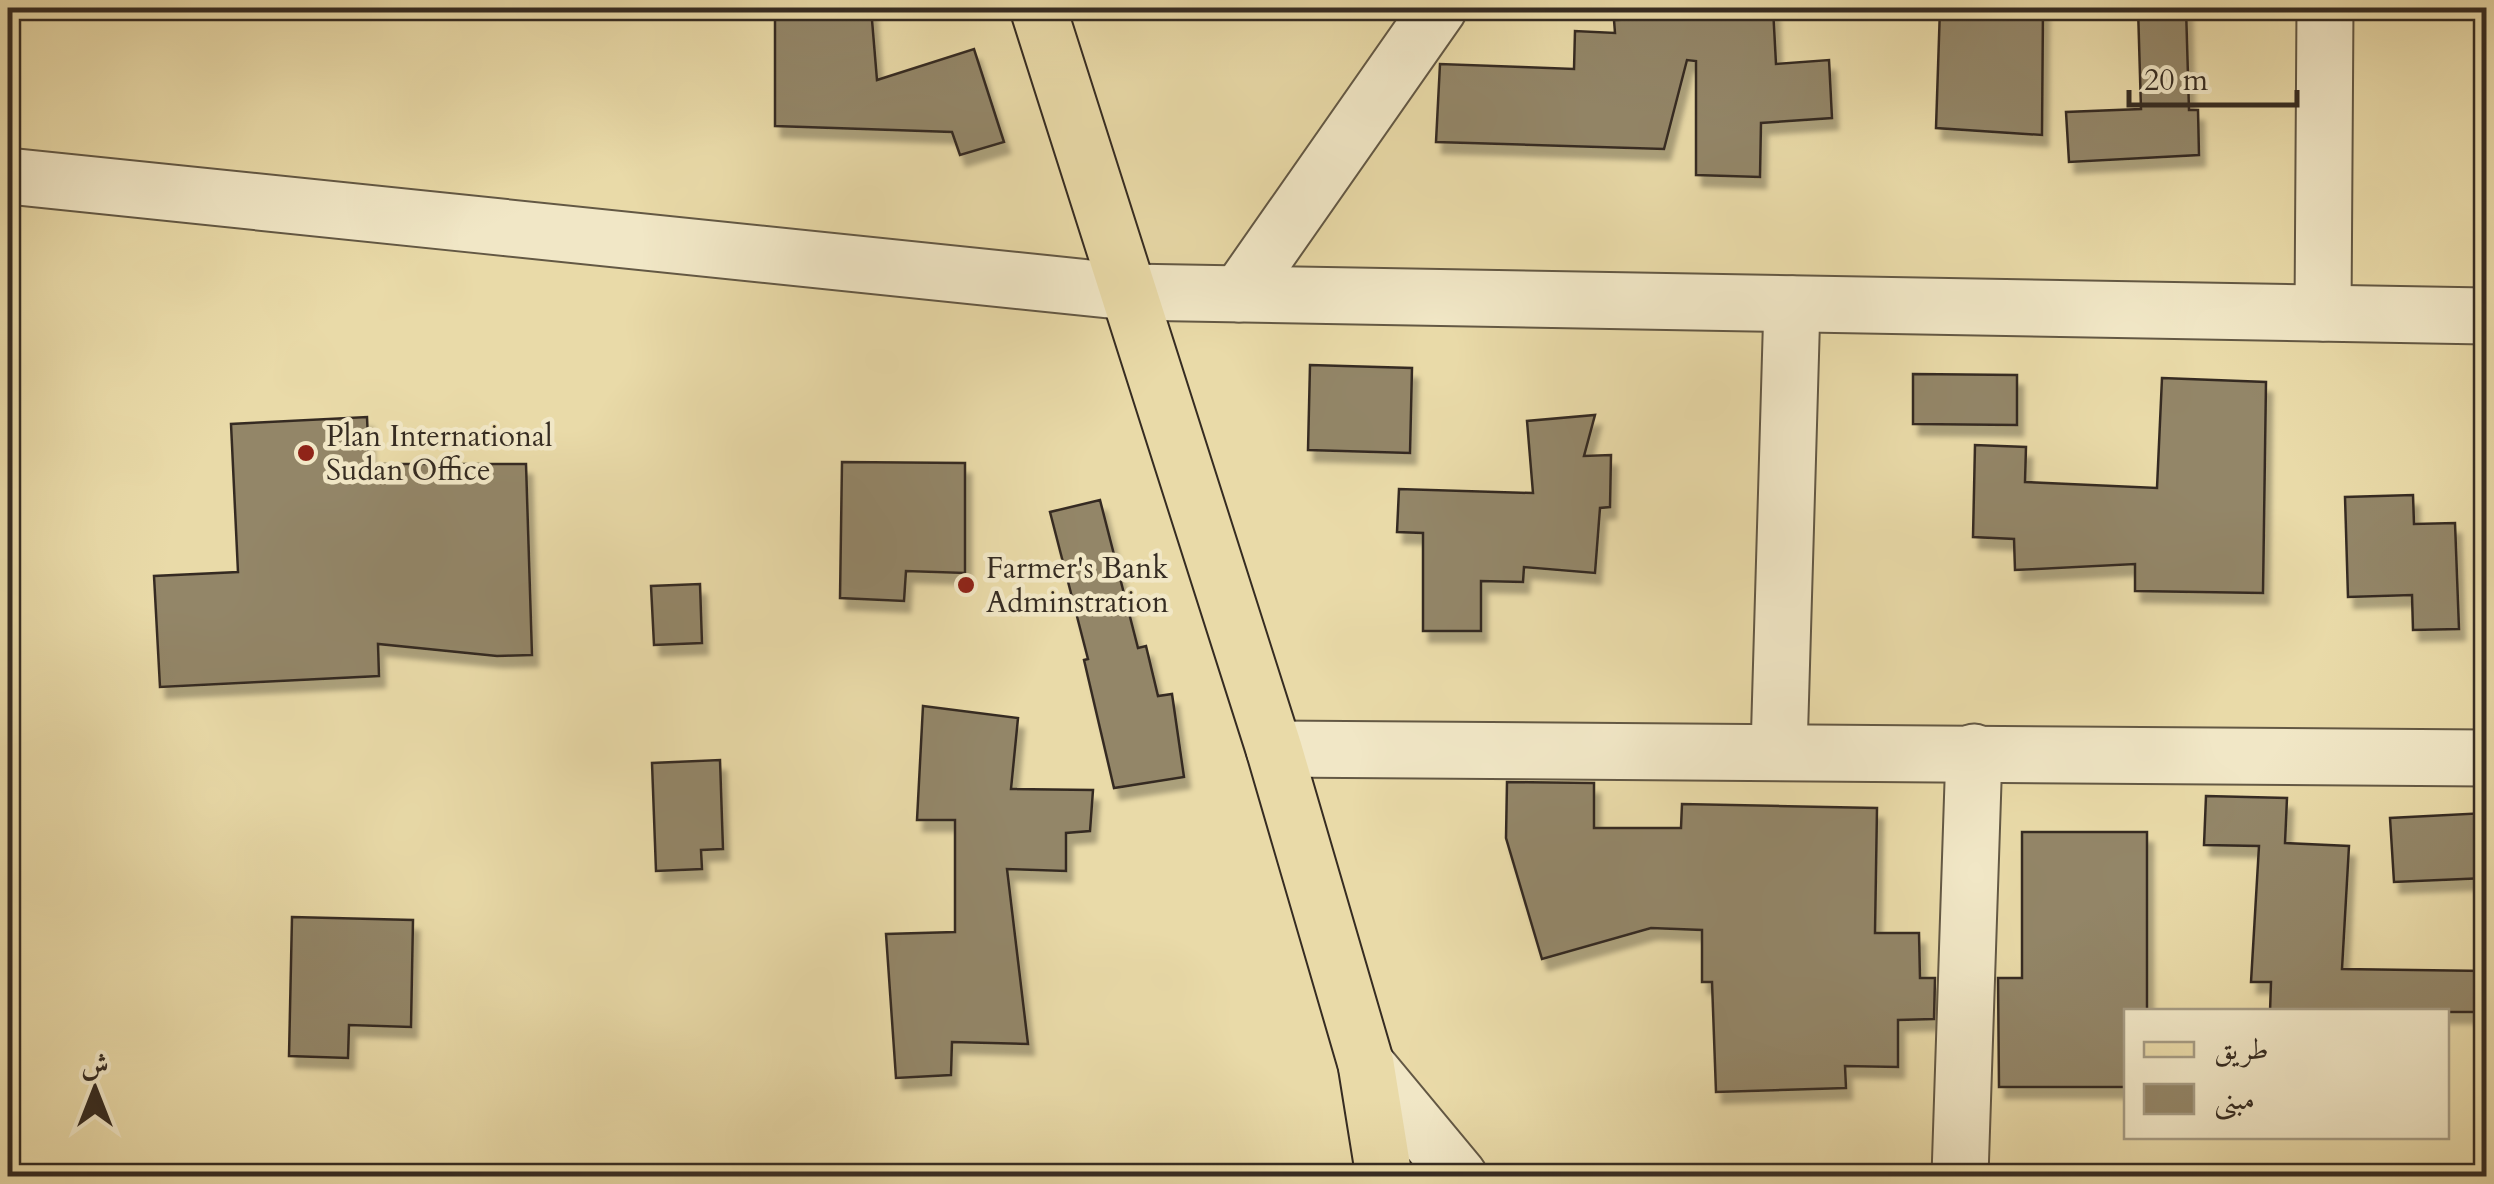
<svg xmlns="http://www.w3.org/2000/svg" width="2494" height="1184" font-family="Cardo,Amiri,serif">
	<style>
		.building { fill: #938668; stroke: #362c22; stroke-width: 2.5; filter: url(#shadow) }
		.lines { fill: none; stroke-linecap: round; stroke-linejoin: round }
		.minor-casing { stroke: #635844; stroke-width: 59 }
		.major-casing { stroke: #362c22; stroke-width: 59 }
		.minor { stroke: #f1e7c6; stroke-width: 55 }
		.major { stroke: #e9daa8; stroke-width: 55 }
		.poi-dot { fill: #8f2418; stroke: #f1e7c6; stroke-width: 4 }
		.labels { text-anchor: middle; stroke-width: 9; stroke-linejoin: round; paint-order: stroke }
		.poi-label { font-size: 30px; fill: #362c22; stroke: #f1e7c6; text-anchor: start }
	</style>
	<defs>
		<filter id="shadow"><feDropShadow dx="6" dy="11" stdDeviation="2.5" flood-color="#0004"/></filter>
	</defs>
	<rect width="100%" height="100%" fill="#e9daa8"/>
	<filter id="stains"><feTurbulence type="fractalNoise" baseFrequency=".002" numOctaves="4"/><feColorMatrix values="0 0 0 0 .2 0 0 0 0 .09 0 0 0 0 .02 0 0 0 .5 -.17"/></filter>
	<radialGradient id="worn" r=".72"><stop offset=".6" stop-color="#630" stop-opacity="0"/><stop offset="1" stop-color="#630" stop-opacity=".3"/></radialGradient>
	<!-- building -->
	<g class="building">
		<polygon points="775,8 871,8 877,80 974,49 1004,142 960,155 952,132 775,126"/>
		<polygon points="1642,8 1773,8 1776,64 1829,60 1832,118 1761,123 1760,177 1696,175 1696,61 1687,60 1664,149 1436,142 1440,64 1574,69 1575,31 1615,33 1614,20 1642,19"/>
		<polygon points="1940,8 2043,8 2042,135 1936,128"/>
		<polygon points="2138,8 2186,8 2189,110 2198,110 2199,155 2069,162 2066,112 2141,109"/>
		<polygon points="1310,365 1412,368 1410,453 1308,450"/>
		<polygon points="1913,374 2017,375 2017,425 1913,424"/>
		<polygon points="2162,378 2266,382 2263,593 2135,591 2135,564 2015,570 2014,539 1973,537 1975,445 2026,447 2025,482 2157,488"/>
		<polygon points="1595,415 1584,456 1611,455 1610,507 1600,508 1595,573 1524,567 1523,582 1481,581 1481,631 1423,631 1423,533 1397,532 1399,489 1533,493 1527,421"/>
		<polygon points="367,417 369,464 526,464 532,655 497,656 378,644 379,676 160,687 154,576 238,572 231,424"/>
		<polygon points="842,462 965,463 965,573 906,571 904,601 840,598"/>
		<polygon points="2413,495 2414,524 2455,523 2459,629 2413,630 2412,595 2348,597 2345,497"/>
		<polygon points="1100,500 1138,648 1146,646 1158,696 1172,694 1184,777 1114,788 1084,660 1088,659 1050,512"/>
		<polygon points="700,584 702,643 654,645 651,586"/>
		<polygon points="923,706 1018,718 1011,789 1093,790 1090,831 1066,833 1066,871 1007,869 1028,1044 952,1042 951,1075 896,1078 886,934 955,932 955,820 917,820"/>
		<polygon points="720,760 723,849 701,850 702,869 656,871 652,763"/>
		<polygon points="1507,782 1594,783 1594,828 1681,828 1682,804 1877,808 1875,933 1919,933 1920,978 1935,978 1934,1019 1898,1020 1898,1067 1845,1066 1846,1088 1716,1092 1712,982 1702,982 1702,930 1651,928 1542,959 1506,838"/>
		<polygon points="2206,796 2287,798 2285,843 2349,846 2342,969 2486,971 2486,1012 2270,1012 2271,982 2251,982 2259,846 2204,845"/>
		<polygon points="2486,813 2486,878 2394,882 2390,818"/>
		<polygon points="2022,832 2147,832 2147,1012 2126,1012 2126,1087 1999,1087 1998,978 2022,978"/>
		<polygon points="292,917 413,920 411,1027 349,1025 348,1058 289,1056"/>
	</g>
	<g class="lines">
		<defs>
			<g id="minor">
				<polyline points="8,176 1128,292 2486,316"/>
				<polyline points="1239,294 1439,8"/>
				<polyline points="2323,313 2325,8"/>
				<polyline points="1274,749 2486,758"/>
				<polyline points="1779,751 1792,304"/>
				<polyline points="1366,1064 1459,1176"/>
				<polyline points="1960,1176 1974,752"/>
			</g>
			<polyline id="major" points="1038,8 1274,749 1366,1064 1384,1176"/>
		</defs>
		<!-- minor casing -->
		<use href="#minor" class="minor-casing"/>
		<!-- major casing -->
		<use href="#major" class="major-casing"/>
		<!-- minor -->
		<use href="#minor" class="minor"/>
		<!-- major -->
		<use href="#major" class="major"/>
	</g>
	<!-- markers -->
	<g class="poi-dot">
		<circle cx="306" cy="453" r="10"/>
		<circle cx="966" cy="585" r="10"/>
	</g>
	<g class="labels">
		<!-- poi labels -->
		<g class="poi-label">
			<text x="326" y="446">Plan International<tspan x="326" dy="34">Sudan Office</tspan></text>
			<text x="986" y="578">Farmer's Bank<tspan x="986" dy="34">Adminstration</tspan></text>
		</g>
	</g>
	<!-- margin -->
	<rect width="2494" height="1184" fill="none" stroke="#e9daa8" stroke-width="40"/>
	<rect x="10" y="10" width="2474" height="1164" fill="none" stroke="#362c22" stroke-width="5"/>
	<rect x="20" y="20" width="2454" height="1144" fill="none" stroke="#362c22" stroke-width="2.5"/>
	<!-- legend -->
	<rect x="2124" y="1009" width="325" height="130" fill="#f1e7c6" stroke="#a69c84" stroke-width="2.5"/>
	<rect x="2144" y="1042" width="50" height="15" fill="#e9daa8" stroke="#a69c84" stroke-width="2.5"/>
	<text x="2214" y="1059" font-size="30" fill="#362c22">طريق</text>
	<rect x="2144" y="1084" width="50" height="30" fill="#938668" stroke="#a69c84" stroke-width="2.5"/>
	<text x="2214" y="1109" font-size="30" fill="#362c22">مبنى</text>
	<!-- north arrow -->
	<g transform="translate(95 1089)" stroke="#f1e7c6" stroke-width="8" paint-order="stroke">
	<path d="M0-8L18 38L0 25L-18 38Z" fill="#362c22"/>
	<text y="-15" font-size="28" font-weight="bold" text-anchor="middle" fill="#362c22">ش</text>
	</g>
	<!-- scale -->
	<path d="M2129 90v15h168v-15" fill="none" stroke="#362c22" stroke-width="5"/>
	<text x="2144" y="90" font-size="30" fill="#362c22" stroke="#f1e7c6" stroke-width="8" paint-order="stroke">20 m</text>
	<rect width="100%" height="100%" filter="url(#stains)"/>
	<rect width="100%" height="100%" fill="url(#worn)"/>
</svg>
